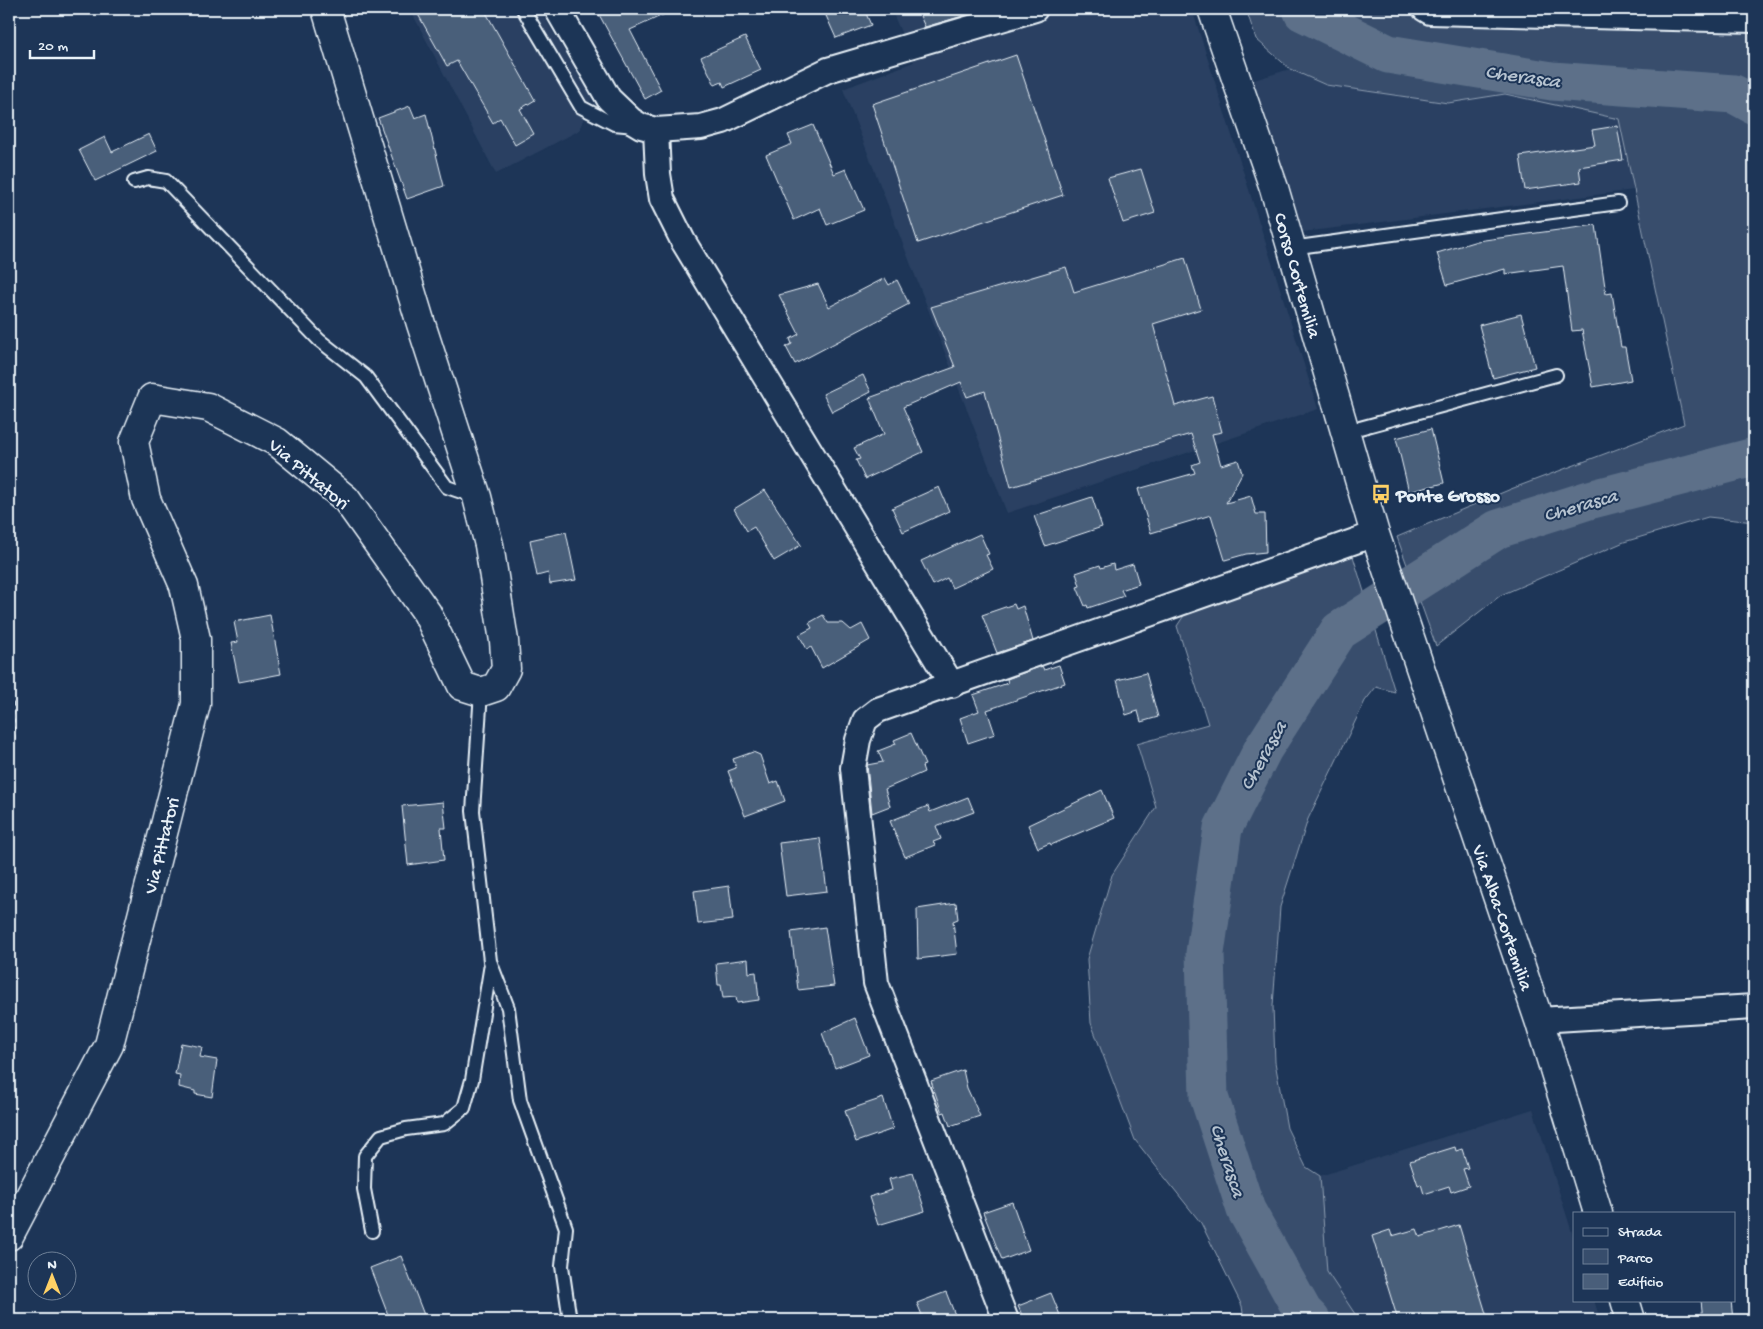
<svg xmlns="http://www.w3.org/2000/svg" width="1763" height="1329" font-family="'Gochi Hand',sans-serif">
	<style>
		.built { fill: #2a4162 }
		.green { fill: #374d6c; stroke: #909fb2 }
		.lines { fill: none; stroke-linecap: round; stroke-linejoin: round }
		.river { stroke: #5d7089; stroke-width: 39 }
		.building { fill: #495e7a; stroke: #e8f1f8 }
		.lane-casing { stroke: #e8f1f8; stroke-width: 16 }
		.street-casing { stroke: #e8f1f8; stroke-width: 28 }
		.secondary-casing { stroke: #e8f1f8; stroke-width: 31 }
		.primary-casing { stroke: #e8f1f8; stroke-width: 31 }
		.path { stroke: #e8f1f8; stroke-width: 3; stroke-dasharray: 4 4; stroke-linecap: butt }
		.lane { stroke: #1d3557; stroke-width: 12 }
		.street { stroke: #1d3557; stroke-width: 24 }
		.secondary { stroke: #1d3557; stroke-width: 28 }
		.primary { stroke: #1d3557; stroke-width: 28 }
		.labels { text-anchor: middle; stroke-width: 4; stroke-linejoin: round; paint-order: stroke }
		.street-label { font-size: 19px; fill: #e8f1f8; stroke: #1d3557 }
		.poi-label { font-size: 19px; font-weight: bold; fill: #e8f1f8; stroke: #1d3557; text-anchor: start }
		.water-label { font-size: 20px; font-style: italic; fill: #b7c4d1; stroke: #1d3557 }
	</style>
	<rect width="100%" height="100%" fill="#1d3557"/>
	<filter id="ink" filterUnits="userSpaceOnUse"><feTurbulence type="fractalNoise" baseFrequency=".02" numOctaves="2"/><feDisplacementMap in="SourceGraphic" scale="10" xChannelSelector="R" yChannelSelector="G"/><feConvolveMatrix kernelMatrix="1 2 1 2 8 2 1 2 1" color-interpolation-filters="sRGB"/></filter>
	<g filter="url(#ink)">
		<!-- built -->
		<g class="built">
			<polygon points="410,9 539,9 592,97 580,130 496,174"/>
			<polygon points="891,9 1192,9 1318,409 1007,513 843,89 914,62"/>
			<polygon points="1290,69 1326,85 1448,103 1505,94 1619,118 1634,190 1303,232 1251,81"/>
			<polygon points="1533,1109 1574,1239 1574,1300 1594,1300 1600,1320 1359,1320 1327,1272 1320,1219 1320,1176"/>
		</g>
		<!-- green -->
		<g class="green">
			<polygon points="1246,9 1403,9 1427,20 1754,31 1754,522 1708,517 1624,542 1501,595 1436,646 1397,537 1511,489 1684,424 1619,119 1505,94 1448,103 1326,85 1290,69 1256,39"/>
			<polygon points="1352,553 1395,692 1376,687 1365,701 1308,819 1280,907 1273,1006 1275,1062 1287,1128 1306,1167 1320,1176 1327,1272 1359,1320 1244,1320 1242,1306 1201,1223 1135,1140 1091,1023 1087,959 1112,875 1156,807 1137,744 1208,724 1177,626 1187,611"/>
		</g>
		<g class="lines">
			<!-- river -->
			<g class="river">
				<polyline points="1302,9 1303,12 1388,54 1552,81 1734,94 1754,105"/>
				<polyline points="1311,1320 1303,1312 1246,1210 1209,1097 1205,953 1223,828 1263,749 1339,631 1498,529 1589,500 1754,457"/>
			</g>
		</g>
		<!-- building -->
		<g class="building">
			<polygon points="415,9 484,9 535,100 520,109 534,134 515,145 500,118 493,123 457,61 447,66"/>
			<polygon points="596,9 676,9 630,30 661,90 645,99"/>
			<polygon points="823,9 864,9 871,25 836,38"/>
			<polygon points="917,9 982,9 983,10 925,27"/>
			<polygon points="745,37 761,70 724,87 722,82 715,85 701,57"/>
			<polygon points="1016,55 1063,195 918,243 872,104"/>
			<polygon points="410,106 415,118 426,114 444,186 407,199 378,118"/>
			<polygon points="813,125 834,174 846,169 864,210 827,225 820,208 794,220 766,155 792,144 788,135"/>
			<polygon points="1617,126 1623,160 1579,167 1581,182 1525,190 1520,156 1595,145 1592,130"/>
			<polygon points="149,134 157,151 95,181 79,150 105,137 112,152"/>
			<polygon points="1141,169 1155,213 1123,223 1108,178"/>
			<polygon points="1596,225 1606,294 1612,293 1621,347 1625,347 1631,380 1593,387 1582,330 1572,331 1563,266 1505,274 1505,269 1447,285 1437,253 1477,241"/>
			<polygon points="1185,258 1201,309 1153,324 1175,406 1212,396 1222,432 1212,434 1221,465 1238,460 1242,473 1226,503 1251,496 1256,514 1265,514 1266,552 1246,554 1225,560 1211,515 1151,533 1138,489 1195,473 1192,465 1200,462 1191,434 1011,487 985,391 967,397 961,382 903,407 923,452 865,479 856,460 860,459 854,448 884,434 869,398 955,367 931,307 1066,267 1074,292"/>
			<polygon points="885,278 889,285 897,280 909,304 795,364 786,347 792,344 790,339 799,334 779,295 818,284 829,307"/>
			<polygon points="1521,314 1535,367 1493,378 1479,325"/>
			<polygon points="863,375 871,392 832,412 823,394"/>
			<polygon points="1431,429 1444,483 1409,492 1396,438"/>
			<polygon points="939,487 949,511 903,532 892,508"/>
			<polygon points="765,490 801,545 774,561 754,527 747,531 734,509"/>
			<polygon points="1092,497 1102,527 1045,546 1034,516"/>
			<polygon points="566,532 576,580 550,584 548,573 537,576 530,540"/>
			<polygon points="980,534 989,554 986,555 993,569 952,588 947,578 933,585 921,561"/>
			<polygon points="1113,564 1114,570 1133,564 1139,584 1121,590 1124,596 1088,608 1087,605 1085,606 1077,587 1080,586 1076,573 1100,565 1101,568"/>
			<polygon points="1014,604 1016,609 1023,606 1033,641 997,653 982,615"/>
			<polygon points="270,615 281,674 239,682 231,643 238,642 234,622"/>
			<polygon points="823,615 828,623 843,623 851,630 862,624 870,640 822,668 811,647 807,649 799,635 812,628 809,623"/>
			<polygon points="1059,665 1065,683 987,710 995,734 968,743 960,718 979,711 973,695 1008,683 1007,679 1042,666 1044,670"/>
			<polygon points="1146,673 1158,717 1141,722 1138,711 1126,715 1117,680"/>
			<polygon points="911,733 925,765 922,766 924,772 885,789 890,806 872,813 867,765 883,762 878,751 896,744 894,740"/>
			<polygon points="753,752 760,755 770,784 778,781 785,801 745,816 728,771 736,768 733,759"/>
			<polygon points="1102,790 1114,818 1051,845 1050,843 1038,848 1028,825"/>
			<polygon points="968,797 974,812 936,826 941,839 933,842 935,845 905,857 890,821 928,806 930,812"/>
			<polygon points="443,802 446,828 441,828 444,860 408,865 402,806"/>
			<polygon points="820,838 827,891 786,896 779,843"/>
			<polygon points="729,886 733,920 698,924 694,891"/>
			<polygon points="956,903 958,919 953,921 957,954 918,959 917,909"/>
			<polygon points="825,927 834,986 798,990 791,932"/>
			<polygon points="748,959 749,973 756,972 759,1000 737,1003 736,997 723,998 721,985 718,985 716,963"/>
			<polygon points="855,1018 869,1055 835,1068 822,1033"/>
			<polygon points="181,1043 202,1047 200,1057 217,1060 212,1097 195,1094 195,1091 179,1087 180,1075 175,1074"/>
			<polygon points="963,1070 967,1088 980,1116 950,1126 945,1112 942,1113 931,1081"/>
			<polygon points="883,1098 893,1129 856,1142 845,1111"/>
			<polygon points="1455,1147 1456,1151 1462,1149 1468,1168 1463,1169 1469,1186 1451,1192 1449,1186 1424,1194 1421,1184 1418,1185 1410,1161"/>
			<polygon points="913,1173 925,1211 878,1225 869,1197 892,1190 889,1179"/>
			<polygon points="1012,1202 1029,1250 1002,1260 983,1212"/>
			<polygon points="1459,1225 1488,1320 1398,1320 1372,1236 1390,1230 1392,1236 1417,1229 1420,1237"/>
			<polygon points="401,1256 426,1320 390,1320 370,1268"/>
			<polygon points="946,1292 957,1320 924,1320 917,1303"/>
			<polygon points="1051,1293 1062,1320 1024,1320 1018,1306"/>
			<polygon points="1701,1300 1731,1300 1733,1320 1703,1320"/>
		</g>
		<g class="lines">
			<defs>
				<g id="lane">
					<polyline points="523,9 581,107 614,124 635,126"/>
					<polyline points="134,182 148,178 166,181 319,340 366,377 447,487 476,497"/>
					<polyline points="1291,248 1618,203"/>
					<polyline points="1345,432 1556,375"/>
					<polyline points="481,692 473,811 490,961 508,1008 520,1100 566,1228 562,1266 569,1314"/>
					<polyline points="372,1231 364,1189 365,1156 381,1136 406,1129 444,1124 464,1108 472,1080 491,964"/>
				</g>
				<g id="street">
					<polyline points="557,9 609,99 631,120 641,126 656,130 701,127 723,121 828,70 1035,9"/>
					<polyline points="1425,9 1430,12 1754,20"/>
					<polyline points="656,130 658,174 662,199 683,241 952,685"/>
					<polyline points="1539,1020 1754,1007"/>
					<polyline points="1006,1320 876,983 853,768 858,740 865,720 878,710 1375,534"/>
				</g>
				<polyline id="secondary" points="9,1236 109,1045 196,704 196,639 184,586 146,499 134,442 152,398 208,407 277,442 346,499 427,613 462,686 481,692 496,687 506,669 504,641 489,545 477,497 421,324 326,9"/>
				<g id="primary">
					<polyline points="1212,9 1274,188 1375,534 1539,1020 1598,1213"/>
					<polyline points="1625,1300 1631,1320"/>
				</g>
			</defs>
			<!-- lane casing -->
			<use href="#lane" class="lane-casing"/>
			<!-- street casing -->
			<use href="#street" class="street-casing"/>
			<!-- secondary casing -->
			<use href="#secondary" class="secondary-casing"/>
			<!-- primary casing -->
			<use href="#primary" class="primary-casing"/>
			<!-- path -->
			<polyline class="path" points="9,663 11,669 14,743 9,749"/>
			<!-- lane -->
			<use href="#lane" class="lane"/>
			<!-- street -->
			<use href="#street" class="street"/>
			<!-- secondary -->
			<use href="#secondary" class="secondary"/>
			<!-- primary -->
			<use href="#primary" class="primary"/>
		</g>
	</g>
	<!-- icons -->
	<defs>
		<symbol id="bus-bare" viewBox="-9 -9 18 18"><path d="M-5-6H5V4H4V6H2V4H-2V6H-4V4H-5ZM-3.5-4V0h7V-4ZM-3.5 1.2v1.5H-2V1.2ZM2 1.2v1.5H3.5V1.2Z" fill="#ffd166" stroke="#1d3557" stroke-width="2.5" paint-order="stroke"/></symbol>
	</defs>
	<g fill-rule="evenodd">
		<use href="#bus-bare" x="1367" y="480" width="28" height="28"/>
	</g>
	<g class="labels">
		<!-- street labels -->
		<g class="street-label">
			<text transform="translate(1299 275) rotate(74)" y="7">Corso Cortemilia</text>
			<text transform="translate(310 473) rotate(40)" y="7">Via Pittatori</text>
			<text transform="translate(160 845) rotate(-76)" y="7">Via Pittatori</text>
			<text transform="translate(1504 917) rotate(71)" y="7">Via Alba-Cortemilia</text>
		</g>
		<!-- poi labels -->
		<g class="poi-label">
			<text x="1396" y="501">Ponte Grosso</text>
		</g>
		<!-- water labels -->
		<g class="water-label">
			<text transform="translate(1523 75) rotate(8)" y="7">Cherasca</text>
			<text transform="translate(1580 504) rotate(-16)" y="7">Cherasca</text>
			<text transform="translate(1262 755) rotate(-61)" y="7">Cherasca</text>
			<text transform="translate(1229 1160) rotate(72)" y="7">Cherasca</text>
		</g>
	</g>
	<!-- margin -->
	<rect width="1763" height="1329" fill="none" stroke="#1d3557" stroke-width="30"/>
	<rect x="15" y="15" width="1733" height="1299" fill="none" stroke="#e8f1f8" stroke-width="2" filter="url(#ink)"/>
	<!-- legend -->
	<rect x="1573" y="1212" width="162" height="90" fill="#1d3557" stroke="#6e8097"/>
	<rect x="1583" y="1228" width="25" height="8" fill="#1d3557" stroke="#6e8097"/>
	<text x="1618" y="1236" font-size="15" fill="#e8f1f8">Strada</text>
	<rect x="1583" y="1249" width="25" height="15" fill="#374d6c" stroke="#6e8097"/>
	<text x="1618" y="1262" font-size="15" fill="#e8f1f8">Parco</text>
	<rect x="1583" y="1274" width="25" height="15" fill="#495e7a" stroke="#6e8097"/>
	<text x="1618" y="1286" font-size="15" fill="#e8f1f8">Edificio</text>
	<!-- north arrow -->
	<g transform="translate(52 1276)"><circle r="24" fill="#1d3557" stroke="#6e8097"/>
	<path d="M0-4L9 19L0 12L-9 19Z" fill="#ffd166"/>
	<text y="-8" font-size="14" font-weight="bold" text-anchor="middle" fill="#e8f1f8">N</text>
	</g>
	<!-- scale -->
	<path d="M30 50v8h64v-8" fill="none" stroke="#e8f1f8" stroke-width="2.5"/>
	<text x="38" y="50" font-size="15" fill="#e8f1f8" stroke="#1d3557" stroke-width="4" paint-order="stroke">20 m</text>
</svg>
